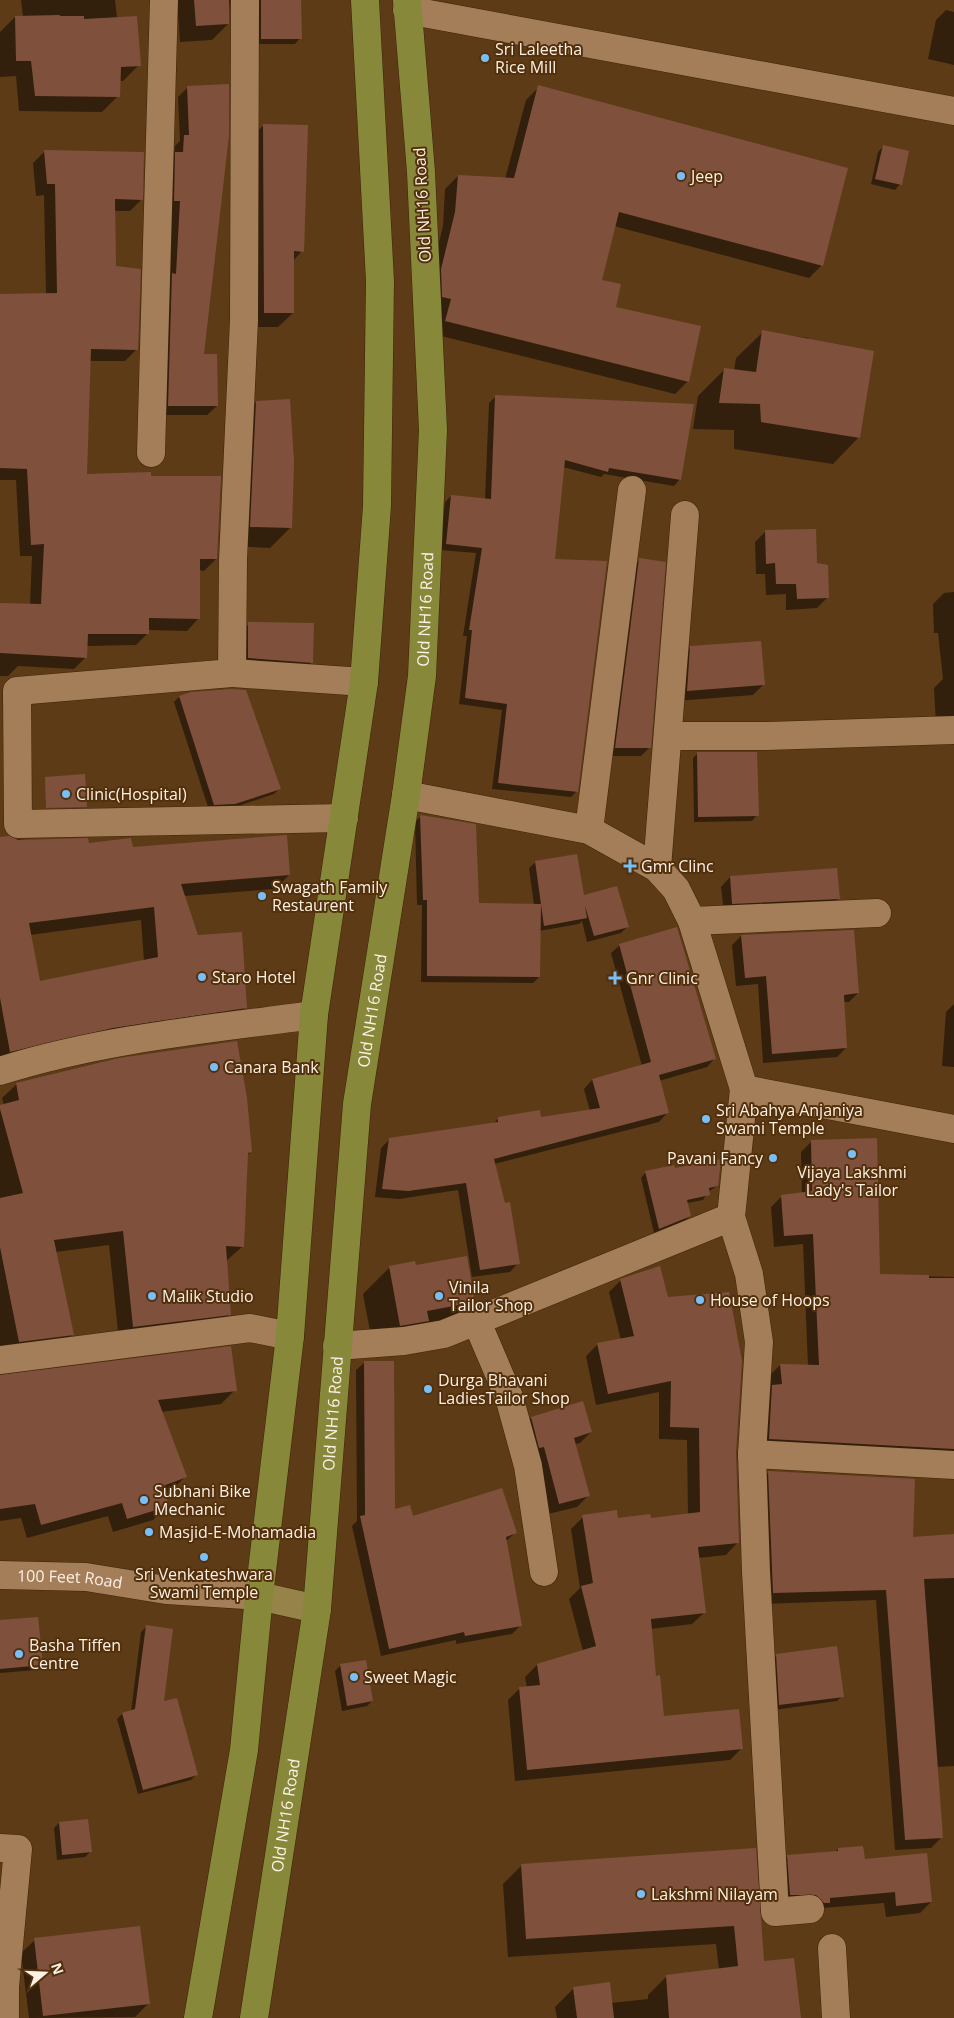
<svg xmlns="http://www.w3.org/2000/svg" width="954" height="2018" font-family="'Open Sans',sans-serif">
	<style>
		.shadow { fill: #0007; fill-rule: evenodd }
		.building { fill: #7f513d; fill-rule: evenodd }
		.lines { fill: none; stroke-linecap: round; stroke-linejoin: round }
		.minor-casing { stroke: #3d2408; stroke-width: 29 }
		.tertiary-casing { stroke: #3d2408; stroke-width: 29 }
		.secondary-casing { stroke: #3d2408; stroke-width: 29 }
		.primary-casing { stroke: #3d2408; stroke-width: 29 }
		.minor { stroke: #a47d59; stroke-width: 28 }
		.tertiary { stroke: #a47d59; stroke-width: 28 }
		.secondary { stroke: #958349; stroke-width: 28 }
		.primary { stroke: #87883a; stroke-width: 28 }
		.poi-dot { fill: #78bff7; stroke: #52300b; stroke-width: 2 }
		.labels { text-anchor: middle; stroke-width: 4; stroke-linejoin: round; paint-order: stroke }
		.poi-label { font-size: 16px; fill: #fdf0e5; stroke: #52300b; text-anchor: start }
		.street-label { font-size: 16px; fill: #fdf0e5; stroke: #52300b }
	</style>
	<rect width="100%" height="100%" fill="#5e3b17"/>
	<!-- shadow -->
	<g class="shadow">
		<polygon points="21,0 115,0 117,18 139,65 123,81 119,81 118,96 102,112 19,111 16,76 0,77 0,32 15,17 23,17"/>
		<polygon points="177,0 230,0 228,24 212,40 180,42"/>
		<polygon points="254,0 300,0 300,38 295,44 256,44"/>
		<polygon points="946,10 954,12 954,65 928,59 936,20"/>
		<polygon points="188,87 203,356 217,406 207,415 159,415 166,163 174,155 175,146 180,141 178,97"/>
		<polygon points="539,87 822,265 809,278 614,226 601,280 614,308 688,381 675,394 433,334 429,283 443,226 445,189 458,176 505,179 526,100"/>
		<polygon points="264,125 302,251 293,261 293,313 278,327 250,327 249,139"/>
		<polygon points="883,147 900,184 895,190 871,184 878,152"/>
		<polygon points="45,151 141,200 130,211 114,211 115,268 137,349 125,361 89,361 86,476 149,477 216,559 204,571 199,570 198,619 187,631 148,630 148,633 136,645 86,646 86,657 74,669 18,666 8,676 0,676 0,604 30,605 32,556 20,556 16,480 0,480 0,295 46,294 44,195 36,196 33,163"/>
		<polygon points="763,332 809,338 808,342 859,437 833,464 734,449 734,430 693,429 698,396 725,369 734,370 736,358"/>
		<polygon points="496,396 680,479 674,486 604,474 601,477 563,467 553,560 577,791 571,797 492,789 502,710 459,704 467,636 463,636 476,553 440,550 445,502 451,496 485,499 489,403"/>
		<polygon points="256,402 290,528 270,548 231,546 236,422"/>
		<polygon points="766,531 816,564 828,597 817,608 786,610 786,594 766,595 765,574 756,574 755,542"/>
		<polygon points="640,560 650,747 641,756 607,756 631,568"/>
		<polygon points="954,592 954,730 936,725 934,688 943,679 938,633 934,633 933,604 944,593"/>
		<polygon points="249,624 312,662 301,673 237,669 238,635"/>
		<polygon points="691,647 764,684 753,695 676,701 680,658"/>
		<polygon points="191,693 261,734 279,789 274,794 229,809 209,810 174,702 179,697"/>
		<polygon points="698,753 757,815 752,821 694,822 693,758"/>
		<polygon points="421,816 478,904 534,905 529,868 536,862 583,897 628,926 621,933 587,942 582,921 579,924 539,931 539,977 533,983 421,982 422,905 417,905 415,822"/>
		<path d="M0 838 132 848 289 875 275 889 184 896 198 936 246 1007 232 1021 0 1064ZM141 920 144 961 39 982 30 935Z"/>
		<polygon points="730,877 839,898 829,908 724,912 721,887"/>
		<polygon points="741,936 858,993 849,1002 844,1002 846,1048 837,1057 763,1063 758,984 736,986 732,945"/>
		<polygon points="620,945 715,1058 707,1067 659,1081 667,1113 659,1122 494,1164 518,1263 510,1272 472,1277 458,1190 399,1199 375,1197 381,1148 389,1140 493,1124 498,1119 540,1119 590,1111 584,1089 592,1080 642,1066 611,953"/>
		<polygon points="954,1004 954,1067 942,1066 946,1012"/>
		<polygon points="119,1060 251,1152 246,1156 242,1247 226,1261 230,1314 216,1328 119,1341 109,1245 56,1252 73,1334 58,1349 0,1356 0,1106 4,1105 2,1098 17,1084"/>
		<polygon points="812,1141 879,1275 954,1277 954,1465 758,1450 762,1397 771,1388 769,1376 780,1365 808,1366 803,1244 774,1247 771,1207 782,1196 802,1194 801,1152"/>
		<polygon points="674,1170 717,1186 708,1192 703,1200 687,1203 690,1216 684,1221 654,1233 641,1178 646,1172"/>
		<polygon points="415,1267 474,1302 447,1328 374,1352 363,1294 389,1268"/>
		<polygon points="621,1280 667,1299 735,1453 738,1542 726,1555 698,1558 705,1612 692,1624 650,1629 655,1677 663,1717 742,1748 730,1760 515,1781 508,1700 520,1688 527,1688 525,1677 537,1665 583,1651 569,1599 580,1588 571,1529 583,1517 650,1519 688,1515 687,1440 659,1439 659,1392 596,1405 586,1356 598,1344 621,1340 609,1292"/>
		<polygon points="365,1362 393,1510 412,1517 516,1532 505,1542 521,1625 512,1634 456,1644 456,1640 381,1656 352,1526 357,1521 356,1370"/>
		<polygon points="0,1377 235,1390 221,1404 161,1412 185,1477 171,1491 164,1494 167,1506 153,1520 113,1532 108,1516 27,1538 21,1518 0,1521"/>
		<polygon points="531,1418 591,1432 580,1443 575,1444 588,1496 577,1507 548,1514 520,1429"/>
		<polygon points="769,1472 912,1538 954,1535 954,1766 937,1767 942,1837 931,1848 895,1850 876,1600 763,1604 758,1483"/>
		<polygon points="0,1621 42,1664 36,1670 0,1673"/>
		<polygon points="146,1627 163,1703 196,1775 191,1780 138,1794 117,1719 122,1714 131,1712 141,1632"/>
		<polygon points="777,1655 842,1696 837,1701 774,1710 772,1660"/>
		<polygon points="341,1665 372,1701 367,1706 342,1711 335,1671"/>
		<polygon points="59,1823 90,1852 85,1857 57,1860 54,1828"/>
		<polygon points="838,1849 864,1861 931,1902 920,1913 886,1917 884,1903 823,1908 779,1905 777,1867 788,1856 835,1852"/>
		<polygon points="755,1850 763,1962 800,2018 557,2018 555,2007 574,1988 611,2003 648,1999 648,1995 666,1977 719,1970 716,1944 508,1957 503,1884 522,1865"/>
		<polygon points="35,1940 149,2003 135,2017 29,2018 21,1953"/>
	</g>
	<!-- building -->
	<g class="building">
		<polygon points="194,0 229,0 229,24 196,26"/>
		<polygon points="261,0 301,0 302,39 261,39"/>
		<polygon points="60,15 60,16 84,16 84,19 137,16 141,66 121,67 120,97 35,96 31,61 16,61 15,16"/>
		<polygon points="229,84 229,135 204,354 217,354 218,406 168,406 172,273 176,274 180,201 174,201 175,152 183,152 184,135 189,135 187,86"/>
		<polygon points="538,85 848,168 823,266 619,212 602,280 621,284 616,307 701,326 689,382 445,321 451,299 442,297 441,269 455,212 458,175 514,178"/>
		<polygon points="263,124 308,125 304,252 294,251 294,313 264,313"/>
		<polygon points="883,145 909,151 902,185 875,179"/>
		<polygon points="44,150 144,152 143,200 115,199 116,266 141,269 138,350 91,349 87,474 151,472 151,476 221,476 217,559 200,559 200,619 149,618 149,634 88,634 87,658 0,653 0,603 41,604 44,544 31,545 27,469 0,468 0,294 57,293 55,184 47,184"/>
		<polygon points="762,330 874,351 860,438 761,422 760,404 719,403 724,368 756,372"/>
		<polygon points="495,395 694,404 681,480 609,468 608,472 565,460 555,559 607,561 578,792 498,783 507,704 465,698 472,630 469,630 482,548 446,544 451,495 491,499"/>
		<polygon points="290,399 294,462 292,528 250,527 256,401"/>
		<polygon points="816,529 817,563 828,565 829,598 797,599 796,584 776,584 775,563 766,564 765,530"/>
		<polygon points="639,558 666,562 651,748 615,748"/>
		<polygon points="248,622 314,623 313,663 248,658"/>
		<polygon points="761,641 765,685 687,691 690,646"/>
		<polygon points="232,689 246,690 281,789 235,804 214,805 179,696 191,692"/>
		<polygon points="697,752 757,752 759,816 698,817"/>
		<polygon points="85,774 87,807 46,808 45,777"/>
		<polygon points="420,815 476,824 479,903 541,904 540,977 427,976 427,900 423,900"/>
		<path d="M287 835 290 875 181 884 198 935 242 932 247 1008 113 1028 10 1052 0 998V837L9 836 18 840 88 838 89 843 131 838 133 847ZM154 907 158 957 40 981 29 923Z"/>
		<polygon points="577,854 584,895 617,886 629,927 594,936 585,906 587,918 544,926 535,861"/>
		<polygon points="837,868 840,899 732,904 730,876"/>
		<polygon points="677,927 716,1059 659,1075 669,1113 494,1159 505,1203 510,1202 520,1264 480,1270 466,1183 408,1191 382,1189 389,1138 498,1122 498,1117 540,1110 541,1117 600,1108 592,1079 651,1062 619,944"/>
		<polygon points="854,930 859,993 844,995 847,1048 772,1054 766,976 745,978 741,935"/>
		<polygon points="237,1041 247,1098 252,1152 248,1153 244,1247 226,1246 231,1315 133,1327 123,1231 54,1240 74,1335 19,1342 0,1247 0,1198 23,1193 0,1109 0,1105 19,1100 16,1083 119,1058"/>
		<polygon points="877,1138 880,1274 929,1275 929,1278 954,1278 954,1449 769,1439 772,1385 782,1384 780,1364 819,1365 813,1234 784,1236 781,1195 812,1191 811,1140"/>
		<polygon points="721,1159 718,1186 709,1188 710,1195 687,1200 691,1216 659,1229 645,1171 674,1165 675,1168"/>
		<polygon points="467,1256 475,1302 427,1311 429,1321 400,1326 389,1266 415,1261 416,1265"/>
		<polygon points="660,1266 668,1297 729,1292 742,1361 736,1453 739,1543 698,1547 706,1613 651,1619 656,1676 660,1675 664,1716 739,1709 743,1749 527,1770 519,1687 540,1685 537,1664 596,1646 581,1586 593,1583 582,1515 617,1510 618,1518 650,1514 651,1518 700,1512 699,1428 670,1427 671,1381 608,1394 597,1343 634,1336 620,1279"/>
		<polygon points="231,1346 237,1391 158,1400 187,1477 163,1486 169,1506 127,1519 122,1503 41,1525 35,1504 0,1509 0,1375"/>
		<polygon points="364,1361 394,1361 395,1509 410,1505 413,1516 502,1488 517,1533 506,1537 522,1626 465,1636 464,1632 389,1649 360,1516 365,1515"/>
		<polygon points="583,1401 592,1432 574,1438 590,1496 559,1504 544,1447 539,1448 531,1417"/>
		<polygon points="768,1471 915,1479 913,1537 954,1534 954,1578 924,1579 943,1838 905,1840 886,1590 773,1593"/>
		<polygon points="38,1617 43,1665 0,1669 0,1620"/>
		<polygon points="146,1625 173,1629 164,1701 177,1698 198,1775 143,1790 122,1713 135,1709"/>
		<polygon points="837,1646 844,1697 779,1705 776,1654"/>
		<polygon points="366,1660 373,1701 347,1706 340,1664"/>
		<polygon points="88,1819 92,1852 62,1855 59,1822"/>
		<polygon points="863,1846 865,1859 927,1853 932,1902 896,1906 895,1892 830,1898 830,1903 824,1903 816,1895 790,1895 787,1855 838,1851 838,1848"/>
		<polygon points="756,1848 764,1961 794,1958 801,2018 669,2018 666,1975 738,1966 734,1926 526,1939 521,1864"/>
		<polygon points="140,1926 150,2004 43,2016 34,1938"/>
		<polygon points="610,1982 614,2018 577,2018 573,1987"/>
	</g>
	<g class="lines">
		<defs>
			<g id="minor">
				<polyline points="245,0 244,320 233,560 232,673 17,691 18,824 344,818"/>
				<polyline points="407,10 954,111"/>
				<polyline points="151,453 164,0"/>
				<polyline points="232,673 364,682"/>
				<polyline points="668,736 767,736 954,730"/>
				<polyline points="589,830 632,490"/>
				<polyline points="657,868 685,515"/>
				<polyline points="692,921 877,913"/>
				<path d="M0 1071C101 1039 209 1029 314 1015"/>
				<polyline points="744,1089 731,1217 749,1274 759,1342 752,1454 756,1572 775,1912 810,1909"/>
				<polyline points="476,1320 509,1397 528,1466 544,1572"/>
				<polyline points="337,1346 404,1341 444,1334 731,1217"/>
				<polyline points="0,1360 250,1328 290,1336"/>
				<polyline points="752,1454 954,1465"/>
				<polyline points="0,1848 18,1849 5,1987 5,2018"/>
				<polyline points="832,1948 836,2018"/>
			</g>
			<g id="tertiary">
				<polyline points="406,795 589,830 657,868 676,889 692,921 744,1089 954,1129"/>
				<path id="s1" d="M0 1575 86 1577 166 1590 259 1596"/>
			</g>
			<polyline id="secondary" points="259,1596 317,1609"/>
			<g id="primary">
				<polyline points="198,2018 244,1750 259,1596 290,1336 314,1015 364,682 377,506 380,281 365,0"/>
				<path id="s2" d="M254 2018 317 1609 357 1104 406 795 422 676 433 430 421 172 407 0"/>
			</g>
		</defs>
		<!-- minor casing -->
		<use href="#minor" class="minor-casing"/>
		<!-- tertiary casing -->
		<use href="#tertiary" class="tertiary-casing"/>
		<!-- secondary casing -->
		<use href="#secondary" class="secondary-casing"/>
		<!-- primary casing -->
		<use href="#primary" class="primary-casing"/>
		<!-- minor -->
		<use href="#minor" class="minor"/>
		<!-- tertiary -->
		<use href="#tertiary" class="tertiary"/>
		<!-- secondary -->
		<use href="#secondary" class="secondary"/>
		<!-- primary -->
		<use href="#primary" class="primary"/>
	</g>
	<!-- markers -->
	<g class="poi-dot">
		<circle cx="485" cy="58" r="5"/>
		<circle cx="681" cy="176" r="5"/>
		<circle cx="66" cy="794" r="5"/>
		<path d="M627.5 858.5h5v5h5v5h-5v5h-5v-5h-5v-5h5z"/>
		<circle cx="262" cy="896" r="5"/>
		<circle cx="202" cy="977" r="5"/>
		<path d="M612.5 970.5h5v5h5v5h-5v5h-5v-5h-5v-5h5z"/>
		<circle cx="214" cy="1067" r="5"/>
		<circle cx="706" cy="1119" r="5"/>
		<circle cx="852" cy="1154" r="5"/>
		<circle cx="773" cy="1158" r="5"/>
		<circle cx="152" cy="1296" r="5"/>
		<circle cx="439" cy="1296" r="5"/>
		<circle cx="700" cy="1300" r="5"/>
		<circle cx="428" cy="1389" r="5"/>
		<circle cx="144" cy="1500" r="5"/>
		<circle cx="149" cy="1532" r="5"/>
		<circle cx="204" cy="1557" r="5"/>
		<circle cx="19" cy="1654" r="5"/>
		<circle cx="354" cy="1677" r="5"/>
		<circle cx="641" cy="1894" r="5"/>
	</g>
	<g class="labels">
		<!-- poi labels -->
		<g class="poi-label">
			<text x="495" y="55">Sri Laleetha<tspan x="495" dy="18">Rice Mill</tspan></text>
			<text x="691" y="182">Jeep</text>
			<text x="76" y="800">Clinic(Hospital)</text>
			<text x="641" y="872">Gmr Clinc</text>
			<text x="272" y="893">Swagath Family<tspan x="272" dy="18">Restaurent</tspan></text>
			<text x="212" y="983">Staro Hotel</text>
			<text x="626" y="984">Gnr Clinic</text>
			<text x="224" y="1073">Canara Bank</text>
			<text x="716" y="1116">Sri Abahya Anjaniya<tspan x="716" dy="18">Swami Temple</tspan></text>
			<text x="763" y="1164" text-anchor="end">Pavani Fancy</text>
			<text x="852" y="1178" text-anchor="middle">Vijaya Lakshmi<tspan x="852" dy="18">Lady's Tailor</tspan></text>
			<text x="449" y="1293">Vinila<tspan x="449" dy="18">Tailor Shop</tspan></text>
			<text x="162" y="1302">Malik Studio</text>
			<text x="710" y="1306">House of Hoops</text>
			<text x="438" y="1386">Durga Bhavani<tspan x="438" dy="18">LadiesTailor Shop</tspan></text>
			<text x="154" y="1497">Subhani Bike<tspan x="154" dy="18">Mechanic</tspan></text>
			<text x="159" y="1538">Masjid-E-Mohamadia</text>
			<text x="204" y="1580" text-anchor="middle">Sri Venkateshwara<tspan x="204" dy="18">Swami Temple</tspan></text>
			<text x="29" y="1651">Basha Tiffen<tspan x="29" dy="18">Centre</tspan></text>
			<text x="364" y="1683">Sweet Magic</text>
			<text x="651" y="1900">Lakshmi Nilayam</text>
		</g>
		<!-- street labels -->
		<g class="street-label">
			<text transform="translate(422 205) rotate(-93)" y="6">Old NH16 Road</text>
			<text dy="6" stroke="none"><textPath href="#s2" startOffset="1420">Old NH16 Road</textPath></text>
			<text dy="6" stroke="none"><textPath href="#s2" startOffset="1015">Old NH16 Road</textPath></text>
			<text dy="6" stroke="none"><textPath href="#s2" startOffset="610">Old NH16 Road</textPath></text>
			<text dy="6" stroke="none"><textPath href="#s1" startOffset="70">100 Feet Road</textPath></text>
			<text dy="6" stroke="none"><textPath href="#s2" startOffset="205">Old NH16 Road</textPath></text>
		</g>
	</g>
	<!-- north arrow -->
	<g transform="translate(45 1973) rotate(71)" stroke="#52300b" stroke-width="4" paint-order="stroke">
	<path d="M0-4L9 19L0 12L-9 19Z" fill="#fdf0e5"/>
	<text y="-8" font-size="14" font-weight="bold" text-anchor="middle" fill="#fdf0e5">N</text>
	</g>
</svg>
